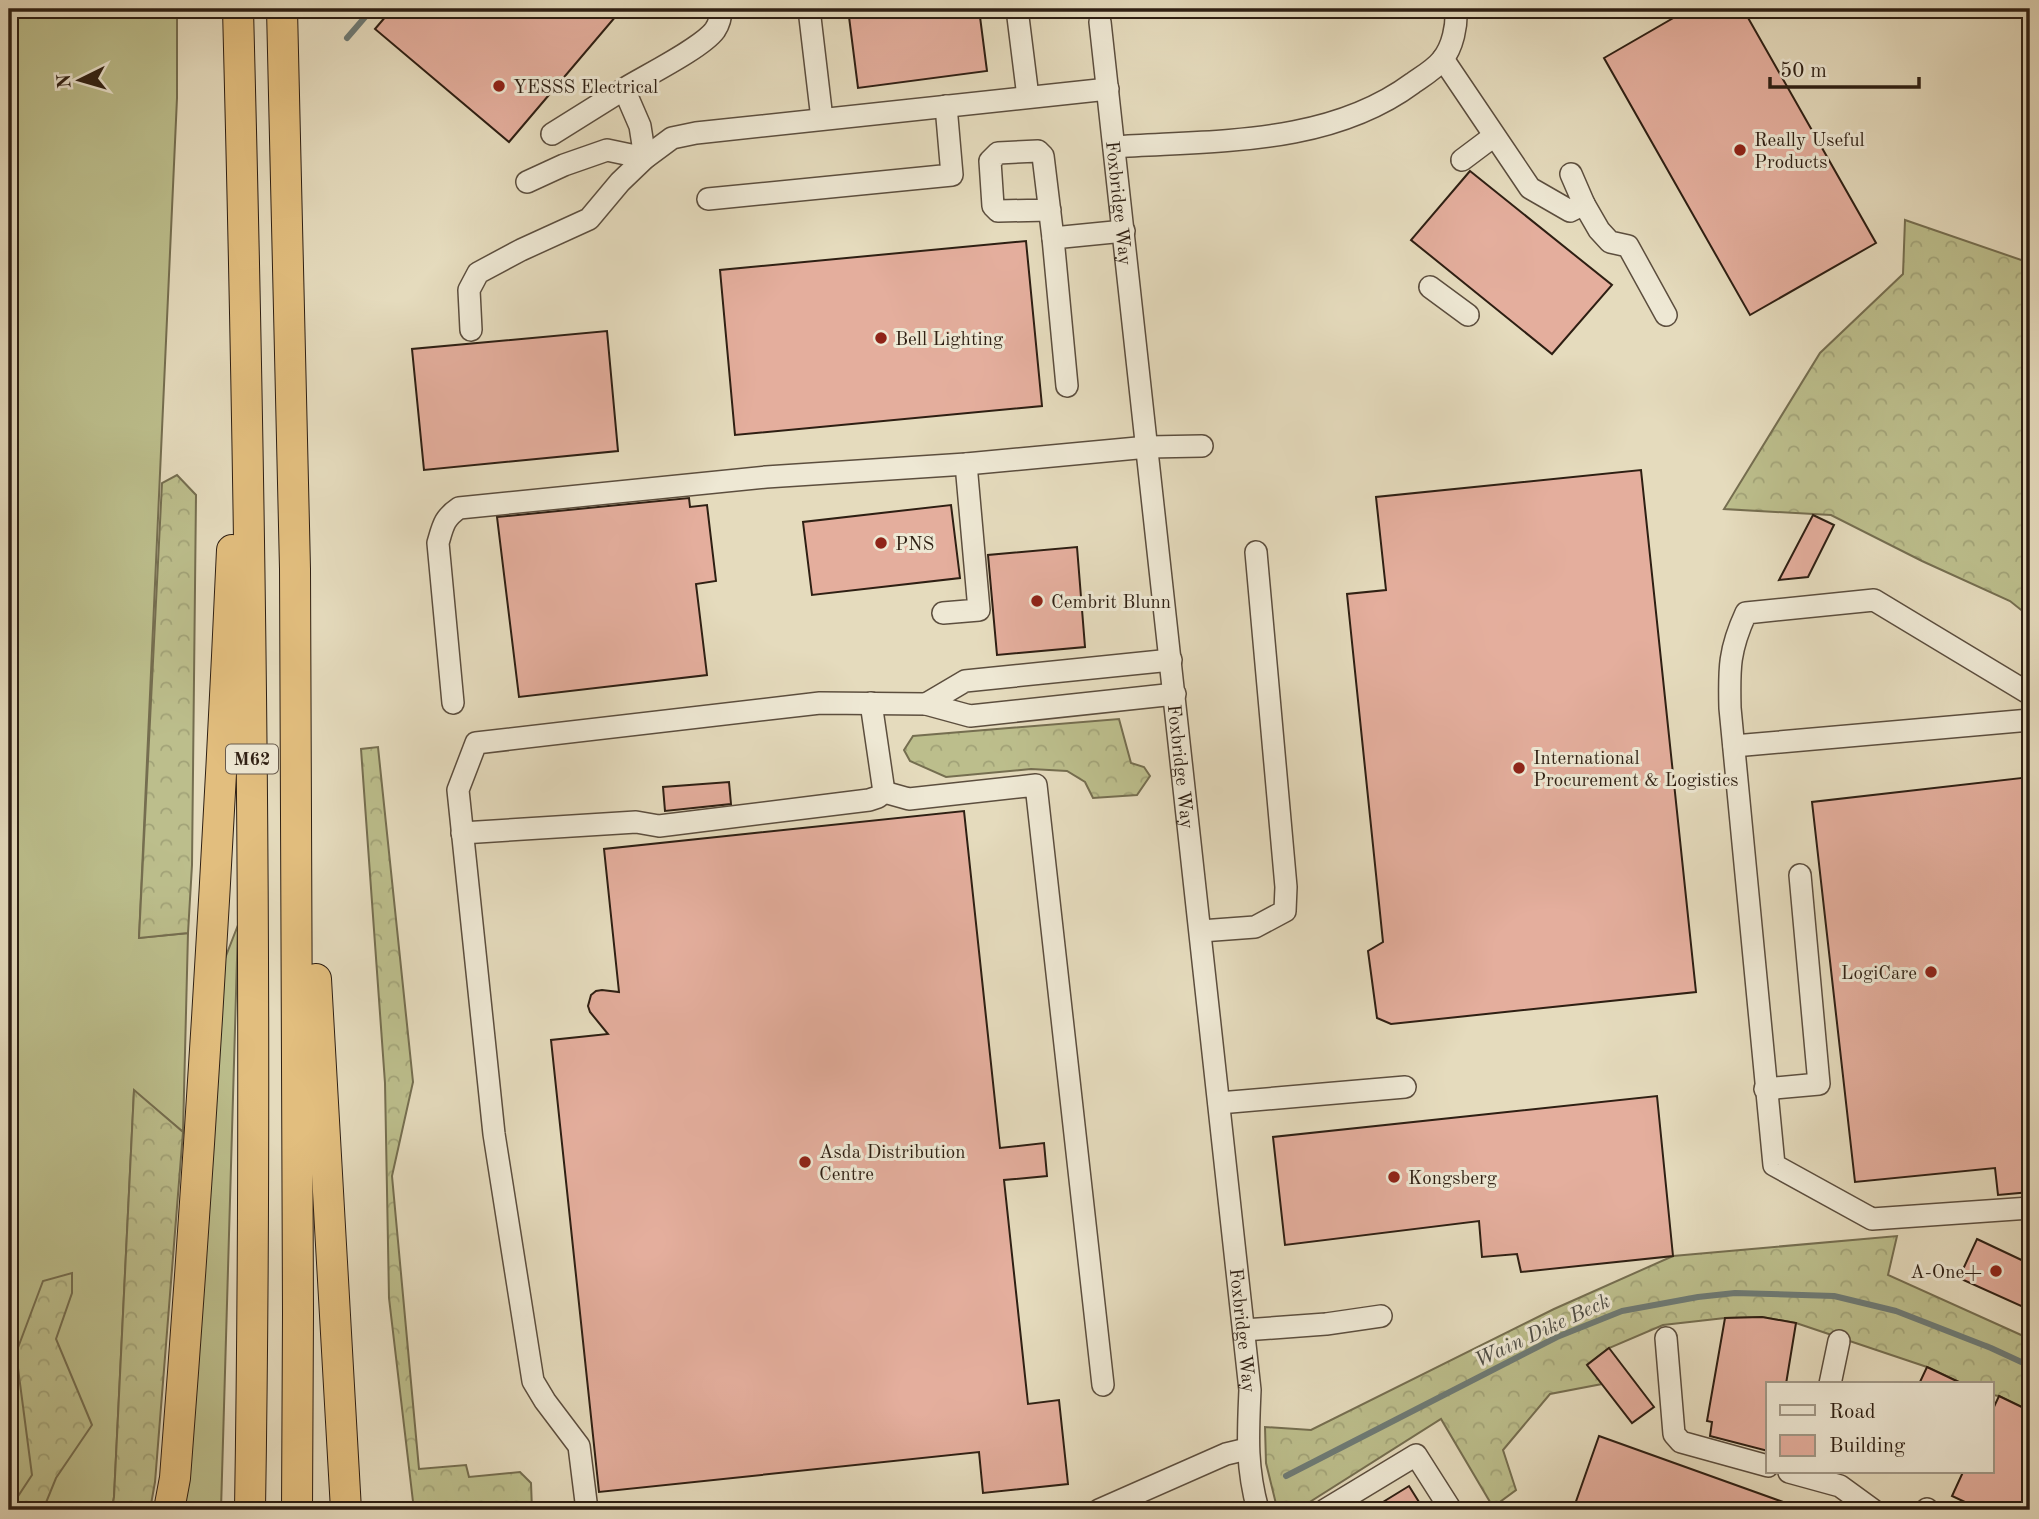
<svg xmlns="http://www.w3.org/2000/svg" width="2039" height="1519" font-family="'Old Standard TT',serif">
	<style>
		.grass { fill: #bcbe8c; stroke: #756e50; stroke-width: 2 }
		.forest { fill: url(#forest-crowns); stroke: #756e50; stroke-width: 2 }
		.lines { fill: none; stroke-linecap: round; stroke-linejoin: round }
		.stream { stroke: #6e7b76; stroke-width: 6 }
		.building { fill: #e4ae9d; stroke: #2e1f13; stroke-width: 2 }
		.minor-casing { stroke: #5c4e3e; stroke-width: 24 }
		.highway-casing { stroke: #2e1f13; stroke-width: 32 }
		.minor { stroke: #eee8d4; stroke-width: 21 }
		.highway { stroke: #e2be7e; stroke-width: 30 }
		.poi-dot { fill: #8f2418; stroke: #eee8d4; stroke-width: 2.5 }
		.labels { text-anchor: middle; stroke-width: 6; stroke-linejoin: round; paint-order: stroke }
		.shield { fill: #eee8d4; stroke: #685b4d; stroke-width: 2 }
		.shield-label { font-size: 18px; font-weight: bold; fill: #2e1f13 }
		.poi-label { font-size: 19px; fill: #2e1f13; stroke: #eee8d4; text-anchor: start }
		.street-label { font-size: 19px; fill: #2e1f13; stroke: #eee8d4 }
		.water-label { font-size: 21px; font-style: italic; fill: #4e4d45; stroke: #eee8d4 }
	</style>
	<defs>
		<pattern id="forest-crowns" width="20" height="18" patternUnits="userSpaceOnUse" patternTransform="scale(1.75)"><rect width="20" height="18" fill="#bcbe8c"/><path d="M2 6a3 3 0 1 1 6 0M12 15a3 3 0 1 1 6 0" fill="none" stroke="#a2a378"/></pattern>
	</defs>
	<rect width="100%" height="100%" fill="#e5dbbd"/>
	<filter id="stains"><feTurbulence type="fractalNoise" baseFrequency=".00286" numOctaves="4"/><feColorMatrix values="0 0 0 0 .2 0 0 0 0 .09 0 0 0 0 .02 0 0 0 .5 -.17"/></filter>
	<radialGradient id="worn" r=".72"><stop offset=".6" stop-color="#630" stop-opacity="0"/><stop offset="1" stop-color="#630" stop-opacity=".3"/></radialGradient>
	<!-- grass -->
	<g class="grass">
		<polygon points="9,9 177,9 177,98 139,938 188,933 183,1132 134,1091 114,1497 112,1510 9,1510"/>
		<polygon points="238,925 221,1510 180,1510 224,961"/>
	</g>
	<!-- forest -->
	<g class="forest">
		<polygon points="1905,220 2030,263 2030,617 2010,601 1922,561 1831,515 1724,509 1820,353 1903,274"/>
		<polygon points="177,475 196,495 192,865 188,933 139,938 162,483"/>
		<polygon points="1119,719 1131,763 1144,767 1150,776 1137,795 1093,798 1085,782 1067,771 1031,769 946,777 910,761 904,750 913,736"/>
		<polygon points="378,747 413,1082 392,1176 419,1469 466,1465 469,1477 520,1472 531,1483 532,1510 414,1510 389,1298 385,1083 361,749"/>
		<polygon points="134,1090 183,1132 155,1482 150,1510 112,1510 114,1497"/>
		<polygon points="1897,1236 1888,1275 2030,1339 2030,1411 1999,1396 1992,1395 1992,1384 1963,1384 1927,1367 1796,1323 1762,1317 1725,1318 1663,1325 1609,1348 1588,1364 1602,1384 1550,1394 1503,1450 1516,1490 1493,1507 1441,1419 1297,1510 1279,1510 1277,1508 1266,1463 1265,1427 1311,1430 1554,1309 1673,1256"/>
		<polygon points="72,1273 72,1293 56,1339 92,1425 56,1478 43,1510 9,1510 32,1475 16,1353 43,1281"/>
	</g>
	<g class="lines">
		<!-- stream -->
		<g class="stream">
			<polyline points="347,38 372,9"/>
			<polyline points="1286,1476 1557,1337 1622,1311 1698,1297 1735,1293 1834,1296 1896,1311 1991,1348 2030,1366"/>
			<polyline points="1219,1510 1229,1505"/>
		</g>
	</g>
	<!-- building -->
	<g class="building">
		<polygon points="392,9 622,9 509,142 375,29"/>
		<polygon points="848,9 979,9 987,71 858,88"/>
		<polygon points="1689,9 1743,9 1876,243 1750,315 1604,58"/>
		<polygon points="1470,171 1612,285 1552,354 1411,240"/>
		<polygon points="1026,241 1042,406 735,435 720,270"/>
		<polygon points="607,331 618,451 424,470 412,349"/>
		<polygon points="1641,470 1696,992 1391,1024 1377,1018 1368,951 1383,942 1347,594 1386,590 1376,497"/>
		<polygon points="689,498 690,507 707,505 716,581 696,584 707,675 519,697 497,517"/>
		<polygon points="951,505 960,578 812,595 803,522"/>
		<polygon points="1813,515 1834,525 1808,577 1779,580"/>
		<polygon points="1077,547 1085,647 997,655 988,555"/>
		<polygon points="2030,777 2030,1192 1998,1195 1995,1168 1855,1182 1812,802"/>
		<polygon points="729,782 731,804 665,811 663,787"/>
		<polygon points="964,811 1000,1148 1044,1143 1047,1176 1004,1180 1028,1404 1059,1400 1068,1484 983,1493 979,1452 599,1492 551,1040 608,1034 590,1012 588,1006 591,995 596,991 602,990 619,992 604,849"/>
		<polygon points="1657,1096 1673,1256 1521,1272 1517,1254 1482,1257 1479,1221 1285,1245 1273,1137"/>
		<polygon points="1977,1239 2030,1264 2030,1310 1959,1278"/>
		<polygon points="1762,1317 1796,1323 1786,1384 1768,1384 1768,1451 1710,1436 1712,1422 1707,1421 1725,1318"/>
		<polygon points="1609,1348 1654,1407 1632,1423 1587,1365"/>
		<polygon points="1927,1367 1963,1384 1919,1384"/>
		<polygon points="1999,1396 2030,1411 2030,1510 1982,1510 1952,1496 1963,1472 1992,1472 1992,1411"/>
		<polygon points="1599,1436 1800,1508 1799,1510 1573,1510"/>
		<polygon points="1409,1486 1424,1510 1370,1510"/>
	</g>
	<g class="lines">
		<defs>
			<g id="minor">
				<polyline points="809,9 822,119"/>
				<polyline points="1017,9 1028,97"/>
				<path id="s1" d="M1100 22 1250 1390C1248 1435 1246 1466 1258 1510"/>
				<polyline points="1443,59 1530,188 1570,211 1584,204 1571,174"/>
				<polyline points="552,134 624,89"/>
				<path d="M1114 147C1215 140 1328 146 1413 83 1423 76 1435 69 1442 60 1453 47 1457 25 1456 9"/>
				<polyline points="1462,160 1494,136"/>
				<path d="M527 182 564 165 607 150 645 158 640 126 624 89C645 76 702 48 715 30 719 24 721 16 721 9"/>
				<polyline points="708,199 952,175 946,106"/>
				<polyline points="1584,204 1599,230 1610,242 1628,246 1666,315"/>
				<polyline points="1050,210 998,211 993,206 990,161 998,153 1038,151 1043,156 1044,164 1053,238"/>
				<polyline points="1430,287 1468,315"/>
				<polyline points="471,330 469,290 478,273 521,250 589,219 620,182 645,158 672,138 696,133 1108,89"/>
				<polyline points="1067,386 1053,238 1124,231"/>
				<polyline points="943,613 979,610 966,464"/>
				<polyline points="1171,660 965,681 926,704 970,716 1175,694"/>
				<path d="M2030 694 1874 600 1746 613C1729 650 1729 668 1730 708L1774 1165 1872 1219 2030 1208"/>
				<path d="M453 703 438 543C443 526 444 518 459 508L766 477 966 464 1148 447 1202 446"/>
				<polyline points="1734,746 2030,720"/>
				<polyline points="884,792 909,799 1036,785 1103,1385"/>
				<polyline points="462,833 636,822 659,826 869,800 878,797 884,792 871,703"/>
				<polyline points="1201,931 1255,927 1285,911 1286,887 1256,552"/>
				<polyline points="1765,1089 1819,1084 1800,875"/>
				<polyline points="1219,1103 1405,1087"/>
				<polyline points="1244,1330 1326,1324 1381,1316"/>
				<polyline points="1666,1338 1674,1434 1681,1442 1768,1466"/>
				<polyline points="1830,1384 1839,1341"/>
				<polyline points="1789,1472 1840,1486 1873,1510"/>
				<polyline points="587,1510 579,1446 545,1401 533,1381 494,1134 458,790 476,743 820,703 926,704"/>
				<polyline points="1099,1510 1226,1454 1247,1449"/>
				<polyline points="1325,1510 1416,1455 1451,1510"/>
				<polyline points="1926,1510 1927,1509"/>
			</g>
			<g id="highway">
				<path d="M238 9C251 509 258 1010 250 1510"/>
				<polyline points="282,9 295,569 298,1313 297,1510"/>
				<polyline points="316,979 346,1510"/>
				<path d="M169 1510 175 1478C199 1169 218 860 232 550"/>
			</g>
		</defs>
		<!-- minor casing -->
		<use href="#minor" class="minor-casing"/>
		<!-- highway casing -->
		<use href="#highway" class="highway-casing"/>
		<!-- minor -->
		<use href="#minor" class="minor"/>
		<!-- highway -->
		<use href="#highway" class="highway"/>
	</g>
	<!-- markers -->
	<g class="poi-dot">
		<circle cx="499" cy="86" r="7"/>
		<circle cx="1740" cy="150" r="7"/>
		<circle cx="881" cy="338" r="7"/>
		<circle cx="881" cy="543" r="7"/>
		<circle cx="1037" cy="601" r="7"/>
		<circle cx="1519" cy="768" r="7"/>
		<circle cx="1931" cy="972" r="7"/>
		<circle cx="805" cy="1162" r="7"/>
		<circle cx="1394" cy="1177" r="7"/>
		<circle cx="1996" cy="1271" r="7"/>
	</g>
	<g class="labels">
		<!-- shield labels -->
		<rect class="shield" x="226" y="744.5" width="52" height="29" rx="5"/>
		<g class="shield-label">
			<text x="252" y="765">M62</text>
		</g>
		<!-- poi labels -->
		<g class="poi-label">
			<text x="513" y="93">YESSS Electrical</text>
			<text x="1754" y="146">Really Useful<tspan x="1754" dy="22">Products</tspan></text>
			<text x="895" y="345">Bell Lighting</text>
			<text x="895" y="550">PNS</text>
			<text x="1051" y="608">Cembrit Blunn</text>
			<text x="1533" y="764">International<tspan x="1533" dy="22">Procurement &amp; Logistics</tspan></text>
			<text x="1917" y="979" text-anchor="end">LogiCare</text>
			<text x="819" y="1158">Asda Distribution<tspan x="819" dy="22">Centre</tspan></text>
			<text x="1408" y="1184">Kongsberg</text>
			<text x="1982" y="1278" text-anchor="end">A-One+</text>
		</g>
		<!-- street labels -->
		<g class="street-label">
			<text dy="7" stroke="none"><textPath href="#s1" startOffset="182">Foxbridge Way</textPath></text>
			<text dy="7" stroke="none"><textPath href="#s1" startOffset="749">Foxbridge Way</textPath></text>
			<text dy="7" stroke="none"><textPath href="#s1" startOffset="1316">Foxbridge Way</textPath></text>
		</g>
		<!-- water labels -->
		<g class="water-label">
			<text transform="translate(1542 1330) rotate(-25)" y="7">Wain Dike Beck</text>
		</g>
	</g>
	<!-- margin -->
	<rect width="2039" height="1519" fill="none" stroke="#e5dbbd" stroke-width="35"/>
	<rect x="10" y="10" width="2018" height="1498" fill="none" stroke="#2e1f13" stroke-width="3.5"/>
	<rect x="18" y="18" width="2004" height="1484" fill="none" stroke="#2e1f13" stroke-width="2"/>
	<!-- legend -->
	<rect x="1766" y="1382" width="228" height="91" fill="#eee8d4" stroke="#a19887" stroke-width="2"/>
	<rect x="1780" y="1405" width="35" height="10" fill="#eee8d4" stroke="#a19887" stroke-width="2"/>
	<text x="1829" y="1418" font-size="21" fill="#2e1f13">Road</text>
	<rect x="1780" y="1435" width="35" height="21" fill="#e4ae9d" stroke="#a19887" stroke-width="2"/>
	<text x="1829" y="1452" font-size="21" fill="#2e1f13">Building</text>
	<!-- north arrow -->
	<g transform="translate(80 80) rotate(265)" stroke="#eee8d4" stroke-width="5" paint-order="stroke">
	<path d="M0-5L12 26L0 18L-12 26Z" fill="#2e1f13"/>
	<text y="-10" font-size="19" font-weight="bold" text-anchor="middle" fill="#2e1f13">N</text>
	</g>
	<!-- scale -->
	<path d="M1770 77v10h149v-10" fill="none" stroke="#2e1f13" stroke-width="3.5"/>
	<text x="1780" y="77" font-size="21" fill="#2e1f13" stroke="#eee8d4" stroke-width="5" paint-order="stroke">50 m</text>
	<rect width="100%" height="100%" filter="url(#stains)"/>
	<rect width="100%" height="100%" fill="url(#worn)"/>
</svg>
